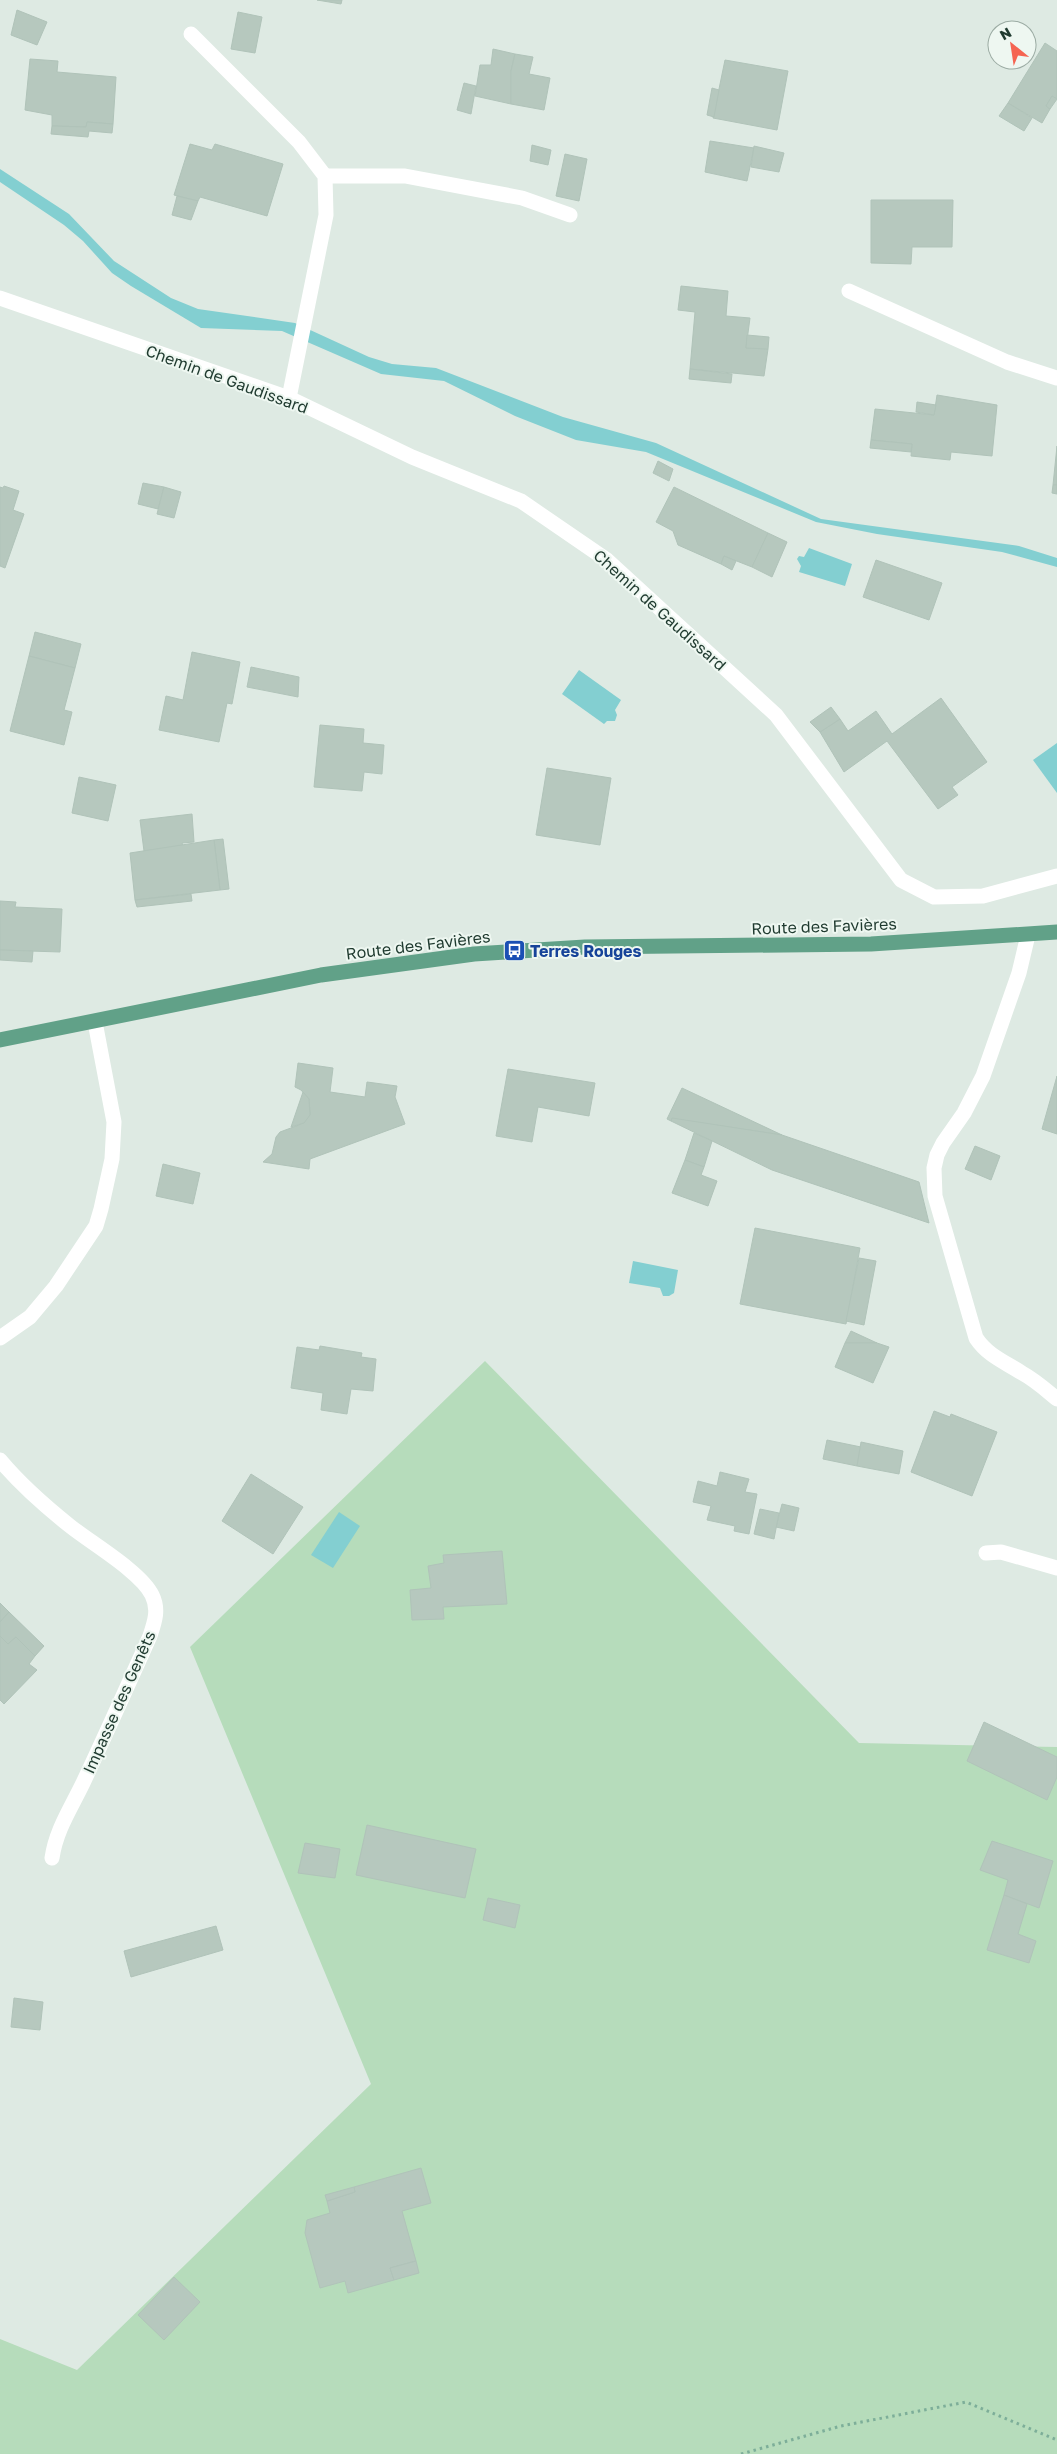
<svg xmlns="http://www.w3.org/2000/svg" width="1057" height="2454" font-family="'Golos Text',sans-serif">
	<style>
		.green { fill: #b6dcbb }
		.water { fill: #83cfd1 }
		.building { fill: #b6c8be; stroke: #b0c3b9 }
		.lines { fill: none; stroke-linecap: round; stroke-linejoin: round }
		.path { stroke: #7dae99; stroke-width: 3; stroke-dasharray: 2.5 4; stroke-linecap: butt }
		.minor { stroke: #fff; stroke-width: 15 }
		.major { stroke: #61a188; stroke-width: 15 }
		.labels { text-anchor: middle; stroke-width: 4; stroke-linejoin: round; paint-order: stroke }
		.street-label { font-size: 16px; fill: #1f3a2f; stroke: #eef7f1 }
		.transit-label { font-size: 16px; font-weight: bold; fill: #164399; stroke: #eef7f1; text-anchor: start }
	</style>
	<rect width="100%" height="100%" fill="#deeae3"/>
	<!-- green -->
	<polygon class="green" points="485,1361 859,1743 1057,1747 1057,2454 0,2454 0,2339 77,2370 371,2084 190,1647"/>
	<!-- water -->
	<g class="water">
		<polygon points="0,169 69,214 114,261 171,298 198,309 295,323 369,357 392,364 436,368 563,417 656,443 821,519 1019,546 1057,558 1057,567 1002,552 877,534 816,522 646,452 576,440 515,416 444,381 381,374 282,331 201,328 131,286 112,273 83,241 64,225 0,182"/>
		<polygon points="809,548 852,564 845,586 799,572 801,566 797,559 799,556 804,557"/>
		<polygon points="579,670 621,700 615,710 617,715 615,721 607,721 604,724 562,694"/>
		<polygon points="1057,743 1057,793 1033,760"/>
		<polygon points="633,1261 678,1270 674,1293 669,1296 663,1296 660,1288 629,1283"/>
		<polygon points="339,1512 360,1526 333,1568 311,1555"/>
	</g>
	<!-- building -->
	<g class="building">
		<polygon points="317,0 342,0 341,4"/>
		<polygon points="17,10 47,22 37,45 11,35"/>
		<polygon points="238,12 262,17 255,53 231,49"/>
		<polygon points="1045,43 1057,51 1057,99 1052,96 1046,106 1050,109 1042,123 1008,103"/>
		<polygon points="493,49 515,54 511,71 511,104 475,96 480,65 491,65"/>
		<polygon points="515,54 533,57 529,74 550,78 544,110 511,104 511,71"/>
		<polygon points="30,59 58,61 57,72 116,77 113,124 87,122 86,127 52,126 52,115 25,110"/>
		<polygon points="725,60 788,71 777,130 713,118"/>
		<polygon points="464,83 476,86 471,114 457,110"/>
		<polygon points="712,88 719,90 714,117 707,115"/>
		<polygon points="1052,96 1057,99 1050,109 1046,106"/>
		<polygon points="1008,103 1032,118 1024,131 999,116"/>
		<polygon points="87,122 113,124 112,133 89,131 88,137 51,134 52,126 86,127"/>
		<polygon points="710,141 754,148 747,181 705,172"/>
		<polygon points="190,144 212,150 215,144 283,164 267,216 200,197 198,201 174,195"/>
		<polygon points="532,145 551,150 548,165 530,161"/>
		<polygon points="754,146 784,153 779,172 751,167"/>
		<polygon points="565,154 587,159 579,201 556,196"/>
		<polygon points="177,196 198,201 191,220 172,215"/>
		<polygon points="871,200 953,200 952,247 912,247 911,264 871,263"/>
		<polygon points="681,286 728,291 726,316 750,318 746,348 768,349 764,376 690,369 695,312 678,310"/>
		<polygon points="747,335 769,337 768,349 746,348"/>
		<polygon points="690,369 732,374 731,383 689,379"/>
		<polygon points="937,395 997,405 992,456 951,452 950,460 911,456 912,444 871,440 875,409 934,415"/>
		<polygon points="917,402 936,405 934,415 916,412"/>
		<polygon points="871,440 912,444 911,452 870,448"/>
		<polygon points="1057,446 1057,485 1053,485"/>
		<polygon points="658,461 673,469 669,481 653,473"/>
		<polygon points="143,483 164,487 158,509 138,504"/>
		<polygon points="1053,485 1057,485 1057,494 1052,493"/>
		<polygon points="4,486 19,491 13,510 24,514 5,568 0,566 0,487 3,488"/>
		<polygon points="164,487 181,492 174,518 157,514"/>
		<polygon points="674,487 768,533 752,567 724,556 721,564 678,545 673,531 656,522"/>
		<polygon points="768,533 787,542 772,577 752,567"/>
		<polygon points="724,556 736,561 732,570 721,564"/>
		<polygon points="876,560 942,583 929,620 863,597"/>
		<polygon points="35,632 81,644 75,668 29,656"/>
		<polygon points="192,652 240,662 232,704 227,703 219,742 159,730 166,696 183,700"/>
		<polygon points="29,656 75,668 64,710 72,712 64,745 10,731"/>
		<polygon points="251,667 299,677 298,697 247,687"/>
		<polygon points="941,698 987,762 952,787 958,795 938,809 887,741 844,772 820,732 840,719 848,731 876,711 892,734"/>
		<polygon points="831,707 840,719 820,732 810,722"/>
		<polygon points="320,725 364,729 363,743 384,745 382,774 364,772 362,791 314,787"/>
		<polygon points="547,768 611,778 600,845 536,835"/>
		<polygon points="79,777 116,785 108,821 72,813"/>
		<polygon points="192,814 194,842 182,843 183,846 144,851 140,820"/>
		<polygon points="223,839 229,889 220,890 214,840"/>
		<polygon points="214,840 220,890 135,900 130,853"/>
		<polygon points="191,894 192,901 137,907 135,900"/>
		<polygon points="0,901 16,902 15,907 62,909 60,952 0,950"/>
		<polygon points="0,950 33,951 32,962 0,960"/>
		<polygon points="298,1063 333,1068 330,1092 365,1097 367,1082 397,1086 395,1097 405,1124 310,1159 309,1169 263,1162 272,1154 276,1137 280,1132 299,1125 310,1115 309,1099 301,1090 295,1087"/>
		<polygon points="508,1069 595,1083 589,1116 538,1107 532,1142 496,1136"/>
		<polygon points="1057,1076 1057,1134 1042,1129"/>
		<polygon points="682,1088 782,1135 675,1119 671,1121 667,1119"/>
		<polygon points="303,1092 309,1099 310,1115 304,1123 291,1127"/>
		<polygon points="672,1118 782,1135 919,1182 929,1223 772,1170 671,1121"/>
		<polygon points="694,1133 712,1141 704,1167 685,1160"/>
		<polygon points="975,1146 1000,1156 991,1180 965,1169"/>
		<polygon points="685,1160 704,1167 701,1175 717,1181 708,1206 672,1193"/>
		<polygon points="163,1164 200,1173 193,1204 156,1196"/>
		<polygon points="755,1228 860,1248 846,1324 740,1304"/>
		<polygon points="859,1258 876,1261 864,1325 846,1321"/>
		<polygon points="851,1331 877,1343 845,1343"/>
		<polygon points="845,1343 877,1343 889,1347 873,1383 835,1367"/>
		<polygon points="320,1346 362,1353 361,1357 376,1359 373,1391 351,1389 347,1414 321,1410 323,1393 291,1388 297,1347 319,1350"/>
		<polygon points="934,1411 950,1417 951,1414 997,1432 972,1496 911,1472"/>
		<polygon points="827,1440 861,1447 857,1466 823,1459"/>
		<polygon points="861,1442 903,1451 899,1474 857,1466"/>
		<polygon points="720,1472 749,1479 745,1492 757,1494 749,1534 734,1531 735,1526 707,1520 711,1506 693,1502 698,1481 717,1486"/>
		<polygon points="251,1474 303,1507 273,1554 222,1521"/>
		<polygon points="782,1504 799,1508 794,1531 776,1527"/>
		<polygon points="760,1509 779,1513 774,1539 754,1534"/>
		<polygon points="502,1551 507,1604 443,1607 444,1619 412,1620 410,1590 431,1588 428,1566 444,1563 443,1555"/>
		<polygon points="0,1603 9,1612 0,1622"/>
		<polygon points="9,1612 44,1646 35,1656 16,1637 8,1644 0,1636 0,1622"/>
		<polygon points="0,1636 8,1644 16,1637 35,1656 29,1664 37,1670 4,1704 0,1700"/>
		<polygon points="984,1722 1057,1757 1057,1777 1047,1800 967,1761"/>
		<polygon points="367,1825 476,1849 465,1898 356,1875"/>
		<polygon points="992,1841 1053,1861 1039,1908 1004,1895 1008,1880 980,1870"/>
		<polygon points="305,1843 340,1849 335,1878 298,1873"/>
		<polygon points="1004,1895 1027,1904 1018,1934 1036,1941 1029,1963 987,1950"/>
		<polygon points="488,1898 520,1905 515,1928 483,1920"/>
		<polygon points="216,1926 223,1950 131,1977 124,1951"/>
		<polygon points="14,1998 43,2002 40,2030 11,2027"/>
		<polygon points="421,2168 431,2203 402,2211 416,2261 390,2268 394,2280 348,2293 345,2281 320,2288 305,2233 307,2220 330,2213 327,2201 355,2192 354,2187"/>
		<polygon points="354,2187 355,2192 327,2201 325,2195"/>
		<polygon points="416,2261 419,2273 394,2280 390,2268"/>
		<polygon points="174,2277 200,2302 164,2340 138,2315"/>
	</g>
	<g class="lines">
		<!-- path -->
		<polyline class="path" points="741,2454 841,2426 966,2402 1057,2440"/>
		<!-- minor -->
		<g class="minor">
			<polyline points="191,34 299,142 325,176 326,215 289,398"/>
			<polyline points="325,176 405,176 522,198 570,215"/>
			<polyline points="849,291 1007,362 1057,378"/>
			<polyline points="0,298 289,398 412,457 521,501 607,560 776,715 901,880 934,897 983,896 1057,876"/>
			<path d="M1028 935 1019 973 983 1076 964 1113 943 1143 937 1155 934 1168 935 1196 976 1338C988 1356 1005 1362 1022 1373 1035 1380 1046 1390 1057 1399"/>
			<polyline points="0,1338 30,1317 56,1286 96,1226 101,1209 112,1159 114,1122 95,1022"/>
			<path d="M0 1460C20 1484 45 1506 70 1526 91 1543 141 1572 152 1595 159 1609 155 1621 150 1636 128 1685 106 1734 83 1783 71 1808 56 1830 52 1858"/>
			<polyline points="986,1553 1001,1552 1057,1568"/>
		</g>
		<!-- major -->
		<polyline class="major" points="0,1040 321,975 474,954 585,947 871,944 1057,932"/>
	</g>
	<!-- icons -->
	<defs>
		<symbol id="bus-square" viewBox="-11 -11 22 22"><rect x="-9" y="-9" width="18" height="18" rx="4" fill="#1a4fb4" stroke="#eef7f1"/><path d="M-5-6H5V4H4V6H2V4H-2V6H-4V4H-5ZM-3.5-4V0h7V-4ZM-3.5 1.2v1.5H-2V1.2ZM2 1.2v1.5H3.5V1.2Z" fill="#fff"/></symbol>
	</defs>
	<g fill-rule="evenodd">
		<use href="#bus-square" x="502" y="938" width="25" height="25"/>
	</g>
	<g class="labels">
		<!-- street labels -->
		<g class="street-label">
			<text transform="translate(227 379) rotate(20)" y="6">Chemin de Gaudissard</text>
			<text transform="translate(660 610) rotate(42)" y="6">Chemin de Gaudissard</text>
			<text transform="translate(824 926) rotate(-2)" y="6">Route des Favières</text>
			<text transform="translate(418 945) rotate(-7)" y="6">Route des Favières</text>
			<text transform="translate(119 1702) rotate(-66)" y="6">Impasse des Genêts</text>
		</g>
		<!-- transit labels -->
		<g class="transit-label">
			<text x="530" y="957">Terres Rouges</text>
		</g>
	</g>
	<!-- north arrow -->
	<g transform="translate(1012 45) rotate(330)"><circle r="24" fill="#eef7f1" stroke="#9baba3"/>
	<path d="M0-4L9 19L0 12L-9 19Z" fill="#f56451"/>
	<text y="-8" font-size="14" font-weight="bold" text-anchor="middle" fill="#1f3a2f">N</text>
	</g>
</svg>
